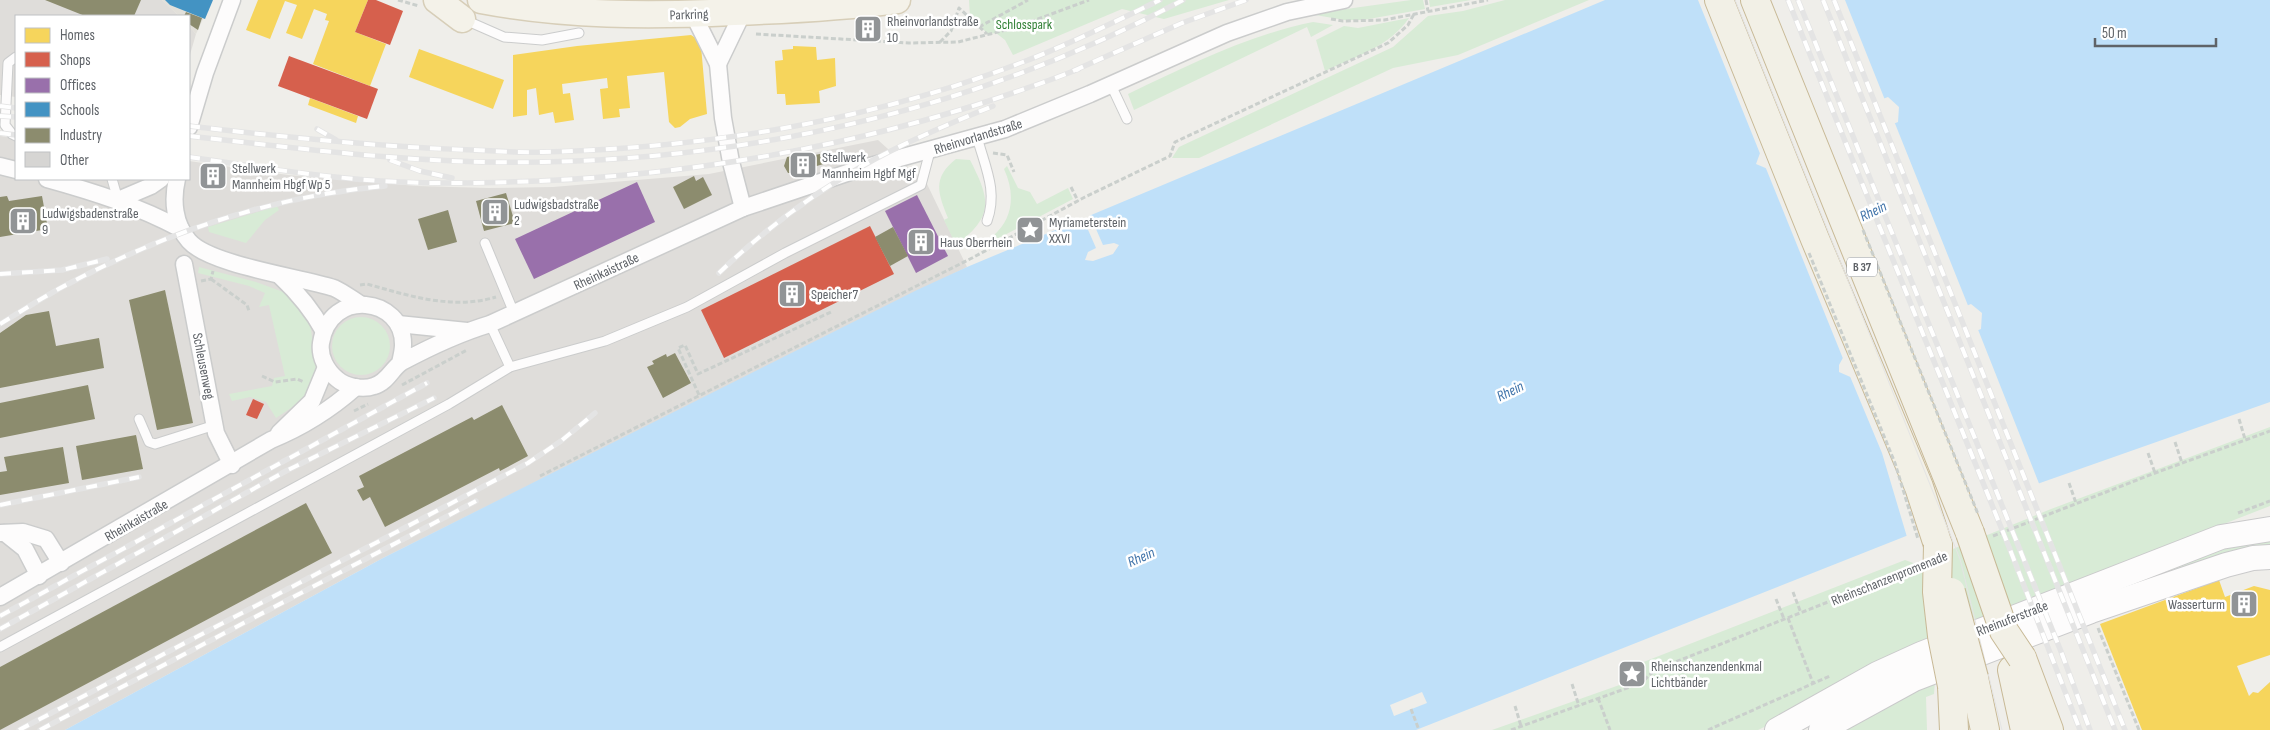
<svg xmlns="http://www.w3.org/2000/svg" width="2270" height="730" font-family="'Sofia Sans Condensed',sans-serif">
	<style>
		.industrial { fill: #dfddda }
		.education { fill: #e2e0da }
		.green { fill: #d8ebd6 }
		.water { fill: #bfe0f9; fill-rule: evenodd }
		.pier { fill: #efeeea }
		.homes { fill: #f6d55c }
		.shops { fill: #d6604d }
		.offices { fill: #9970ab }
		.schools { fill: #4393c3 }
		.industry { fill: #8c8c6e }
		.building { fill: #d6d5d3 }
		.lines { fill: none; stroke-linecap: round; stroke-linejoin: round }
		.service-casing { stroke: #cbcccc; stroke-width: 11 }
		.minor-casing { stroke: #cbcccc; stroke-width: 19 }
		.secondary-casing { stroke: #cacacb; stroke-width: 26 }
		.primary-casing { stroke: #d7ceb8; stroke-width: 29 }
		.trunk-casing { stroke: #c8b996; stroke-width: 30 }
		.path { stroke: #cacfcc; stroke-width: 3; stroke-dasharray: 5 2.5; stroke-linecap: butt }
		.service { stroke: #fdfcfc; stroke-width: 9 }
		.minor { stroke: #fdfcfc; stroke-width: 16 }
		.secondary { stroke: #fdfcfc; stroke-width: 24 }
		.primary { stroke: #f4f2e9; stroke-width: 26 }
		.trunk { stroke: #f2f0e6; stroke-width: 28 }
		.tram { stroke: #e4e4e4; stroke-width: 1 }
		.rail-casing { stroke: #e4e4e4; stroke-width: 5.5 }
		.rail { stroke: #fff; stroke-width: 4; stroke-dasharray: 11; stroke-linecap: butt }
		.trunk-bridge-casing { stroke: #c8b996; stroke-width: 30; stroke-linecap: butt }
		.path-bridge { stroke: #cacfcc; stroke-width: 3; stroke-dasharray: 5 2.5; stroke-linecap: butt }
		.trunk-bridge { stroke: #f2f0e6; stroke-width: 28 }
		.labels { text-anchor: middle; stroke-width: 5; stroke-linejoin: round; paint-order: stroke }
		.shield { fill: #fff; stroke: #8f9295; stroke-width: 1 }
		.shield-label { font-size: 12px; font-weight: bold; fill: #5f6368 }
		.street-label { font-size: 14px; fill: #5f6368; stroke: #fff }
		.poi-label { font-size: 14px; fill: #5f6368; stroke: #fff; text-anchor: start }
		.park-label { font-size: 14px; fill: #348238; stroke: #fff }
		.water-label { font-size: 15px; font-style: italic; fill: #4174aa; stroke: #fff }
	</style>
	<rect width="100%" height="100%" fill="#efeeea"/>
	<!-- industrial -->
	<g class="industrial">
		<polygon points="0,0 162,0 179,16 16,16 16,97 0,95"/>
		<polygon points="189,26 196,34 189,58"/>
		<polygon points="0,136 16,138 16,179 189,179 189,161 288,175 417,186 489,188 553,187 709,174 878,140 927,184 967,267 383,558 65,730 0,730"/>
	</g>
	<!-- education -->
	<polygon class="education" points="162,0 212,0 196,34 189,26 189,16 179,16"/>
	<!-- green -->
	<g class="green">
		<polygon points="969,0 1229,0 1164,19 1122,9 1013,55 1005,40 996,33 988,34 970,17"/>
		<polygon points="1411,0 1423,0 1425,9 1363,20 1344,20 1310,14"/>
		<polygon points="1429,0 1471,0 1430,7"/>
		<polygon points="1505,0 1589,0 1458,55 1393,68 1199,158 1172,158 1179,147 1393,47 1428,16 1463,11"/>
		<path d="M1409 18C1390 46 1355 57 1325 71L1316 40 1344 26 1358 28Z"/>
		<path d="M1313 22 1333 25 1311 37 1307 27 1134 110 1128 94C1187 66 1248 35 1313 22Z"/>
		<path d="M956 159 970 160C990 199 995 216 956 245L944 220 948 218C938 193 932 178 956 159Z"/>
		<path d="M1007 166 1018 188 1030 192 1037 204 1068 188 1073 199 995 240 993 236C1014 218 1015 193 1004 169Z"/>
		<polygon points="277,206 279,210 265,220 246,243 209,232 208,227"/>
		<polygon points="199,267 256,282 286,293 309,315 316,367 314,379 310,391 291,408 276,418 266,402 250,397 232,401 229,394 272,386 274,378 285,376 269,305 259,307 265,293 249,286 198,273"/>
		<circle cx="361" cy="346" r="29"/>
		<polygon points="2270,427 2270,506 2216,527 1809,705 1758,730 1492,730 1628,682 1623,670 1905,560 1916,564 2051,509"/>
		<polygon points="2270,538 2270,549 2105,596 2203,550"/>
		<polygon points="1935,681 1934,694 1926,697 1927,730 1831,730"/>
	</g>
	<!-- water -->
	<path class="water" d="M1605 0H2270V402L2040 483 1416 730H65L383 558 917 290 967 267ZM1888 97 1899 107 1898 122 1775 172 1756 164 1763 145ZM1971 304 1982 313 1981 329 1855 379 1839 372V365L1845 354Z"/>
	<!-- pier -->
	<g class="pier">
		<polygon points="1698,0 1845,0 1885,100 1765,147 1761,156"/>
		<polygon points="1894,121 1969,308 1847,356 1844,361 1765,166 1775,169"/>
		<polygon points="1089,213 1103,245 1114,243 1119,245 1113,254 1093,261 1085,260 1088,252 1096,248 1082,216"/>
		<polygon points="1977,327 2040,486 1907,537 1882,453 1849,374 1855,376"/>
		<polygon points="1422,692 1427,703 1394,716 1390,705"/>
	</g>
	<!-- homes -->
	<g class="homes">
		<polygon points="258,0 368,0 355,32 386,44 370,86 313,64 329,21 325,20 327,14 314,9 302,39 286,33 297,5 285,1 270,39 246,30"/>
		<polygon points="691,35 697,39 701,46 707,114 690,119 680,127 675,128 669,122 664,72 627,76 630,108 619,109 620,117 603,119 600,89 608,88 607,78 562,84 563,94 570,93 574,120 555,123 553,112 539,115 536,88 527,90 527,115 513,117 513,55 577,46"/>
		<polygon points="793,46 816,47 817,60 835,58 836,86 819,91 820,103 786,105 785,94 777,94 775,61 783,60 782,50 793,49"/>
		<polygon points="419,49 504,80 493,109 409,77"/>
		<polygon points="310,98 358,116 356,123 308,105"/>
		<polygon points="2219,580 2225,597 2254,586 2270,590 2270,655 2237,666 2249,696 2253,692 2258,693 2270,682 2270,730 2142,730 2100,624"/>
	</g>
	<!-- shops -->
	<g class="shops">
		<polygon points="368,0 376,0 403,11 390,45 355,32"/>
		<polygon points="289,56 378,89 367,119 278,86"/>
		<polygon points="870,226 894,274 724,358 701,310"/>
		<polygon points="253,399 264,404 257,419 246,415"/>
	</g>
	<!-- offices -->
	<g class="offices">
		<polygon points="637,182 655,222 534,279 515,239"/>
		<polygon points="917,195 948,256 916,273 885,211"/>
	</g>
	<!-- schools -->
	<polygon class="schools" points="165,0 213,0 205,19 170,5"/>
	<!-- industry -->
	<g class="industry">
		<polygon points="45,0 141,0 134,16 85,16"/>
		<polygon points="186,12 202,18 198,30 189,24 189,16 184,16"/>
		<polygon points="824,153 827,163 793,173 788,173 784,166 787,157 792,156 802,158"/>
		<polygon points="220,169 219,185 205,182 206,171"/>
		<polygon points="694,176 696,181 703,177 712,195 684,209 673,187"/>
		<polygon points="506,193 515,223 484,231 476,201"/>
		<polygon points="7,196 9,201 42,196 48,229 0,237 0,197"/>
		<polygon points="448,210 457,242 428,250 418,219"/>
		<polygon points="893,227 908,256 890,266 875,237"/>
		<polygon points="165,290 193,423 157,430 129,300"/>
		<polygon points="49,311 56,346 99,338 104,368 0,388 0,333 26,315"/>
		<polygon points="675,353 691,383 663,398 647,367 654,364 652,361 666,354 667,357"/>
		<polygon points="88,385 95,419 0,438 0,403"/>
		<polygon points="502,405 528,456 500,471 499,468 385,527 370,497 363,501 357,490 364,487 359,476 472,417 474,420"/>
		<polygon points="136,435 143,469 82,480 76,446"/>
		<polygon points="63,447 69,483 0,495 0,472 7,471 4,457"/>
		<polygon points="306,503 332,553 0,730 0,667"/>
	</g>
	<!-- building -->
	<polygon class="building" points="859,25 877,25 876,34 859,33"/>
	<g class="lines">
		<defs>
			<g id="service">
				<polyline points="463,19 504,37 542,40 579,33"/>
				<polyline points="16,57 8,63 5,125 12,134 16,136"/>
				<polyline points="1111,85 1127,119"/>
				<path d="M977 137C985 167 998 191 987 221"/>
				<polyline points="112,179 118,200"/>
				<polyline points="485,243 514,313"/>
				<polyline points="490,324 510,367"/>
				<polyline points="139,419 149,442 155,444 215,425"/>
				<polyline points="0,647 449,404 510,367 605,341 687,307 785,253 921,185 930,151"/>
			</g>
			<g id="minor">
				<polyline points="693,14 718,64 723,118 731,162 743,208"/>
				<polyline points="718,64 743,12"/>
				<polyline points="189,127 205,73 232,0"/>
				<polyline points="0,166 16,170"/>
				<path d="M47 179C94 192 138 206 181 229"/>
				<path d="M177 179C172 200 174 224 189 241 210 265 300 277 334 288 343 292 352 299 360 304"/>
				<polyline points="118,200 151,186 161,179"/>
				<polyline points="184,264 216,433 232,465"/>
				<path d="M280 276C298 293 311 308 323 330"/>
				<polyline points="398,324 467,331"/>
				<path d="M400 363C401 358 403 351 403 345 404 297 330 287 321 343 319 357 327 371 337 379 346 387 363 390 374 386 388 382 392 368 402 362 430 347 460 333 490 324L743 208 856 170 1005 129 1090 94 1227 33 1287 12 1344 0"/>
				<polyline points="279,433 312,401 326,367"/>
				<polyline points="0,533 23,532 46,539 61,563"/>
				<polyline points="5,533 25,549 39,576"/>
				<path d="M0 597 271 440C303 427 330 410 356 387"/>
			</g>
			<g id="secondary">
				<polyline points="1777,730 1877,674 1921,654 2221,537 2270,529"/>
				<polyline points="1821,730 1914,679 2091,611 2226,565 2253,558 2270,557"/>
			</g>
			<g id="primary">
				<polyline points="437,0 462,19"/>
				<path d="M481 0C565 16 649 16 734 12 788 10 843 7 897 0"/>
			</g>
			<g id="trunk">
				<polyline points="1719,0 1815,239 1919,487 1938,545"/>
				<polyline points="1755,0 1970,533"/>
				<polyline points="2022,658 2049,730"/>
				<polyline points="2012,670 2025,730"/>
				<polyline points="1974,678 1985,730"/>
				<polyline points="1952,686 1954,730"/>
			</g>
		</defs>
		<!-- service casing -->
		<use href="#service" class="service-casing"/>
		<!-- minor casing -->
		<use href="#minor" class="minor-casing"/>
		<!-- secondary casing -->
		<use href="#secondary" class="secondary-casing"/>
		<!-- primary casing -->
		<use href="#primary" class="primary-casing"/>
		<!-- trunk casing -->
		<use href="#trunk" class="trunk-casing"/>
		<!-- path -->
		<g class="path">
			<polyline points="398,0 419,6"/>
			<polyline points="1426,0 1428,11"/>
			<polyline points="1331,19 1343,21 1384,20 1488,0"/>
			<polyline points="979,27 1028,0"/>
			<polyline points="756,34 909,43 958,42 1014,28 1089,0"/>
			<polyline points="940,42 951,31 959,8 987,34"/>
			<polyline points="993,153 1007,155 1014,172"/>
			<polyline points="1071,187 1078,201"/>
			<polyline points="211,279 247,305 249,311"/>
			<polyline points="201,281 211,279 213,271"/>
			<path d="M360 285 367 284C410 296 452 310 496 297"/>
			<polyline points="262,376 275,382 297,379 304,382"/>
			<polyline points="402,385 467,350"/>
			<polyline points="699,395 678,348 685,345 698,374 831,312"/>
			<polyline points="354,411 368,404"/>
			<polyline points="2239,419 2245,439"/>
			<polyline points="2175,442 2182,463"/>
			<polyline points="2148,453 2155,473"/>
			<polyline points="540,476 972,258 1085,197 1170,156 1175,142 1388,43 1408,25 1414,14"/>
			<polyline points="2069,483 2076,503"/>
			<polyline points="2238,513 2270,501"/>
			<polyline points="1993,536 2155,473 2270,431"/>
			<polyline points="1793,592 1801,613"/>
			<polyline points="1776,599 1784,619"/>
			<polyline points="1788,618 1813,683"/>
			<polyline points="2098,628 2139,730"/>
			<polyline points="1572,684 1579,706"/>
			<polyline points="1598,698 1610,730"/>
			<polyline points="1515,706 1521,726"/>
			<polyline points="1411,709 1419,730"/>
			<polyline points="1511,730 1641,683 1655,670 1917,567"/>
			<polyline points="1708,730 1830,676"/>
		</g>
		<!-- service -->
		<use href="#service" class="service"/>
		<!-- minor -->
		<use href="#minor" class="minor"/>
		<!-- secondary -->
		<use href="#secondary" class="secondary"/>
		<!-- primary -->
		<use href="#primary" class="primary"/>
		<!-- trunk -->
		<use href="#trunk" class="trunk"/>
		<!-- tram -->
		<polyline class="tram" points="1735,0 1960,559 2002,730"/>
		<defs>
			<g id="rail">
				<polyline points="1788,0 2009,547 2080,730"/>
				<polyline points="1798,0 2062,654 2090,730"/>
				<polyline points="1823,0 2115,730"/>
				<polyline points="1834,0 2125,730"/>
				<polyline points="1073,71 1182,23 1246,0"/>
				<polyline points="0,106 16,108"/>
				<polyline points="0,116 16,117"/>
				<path d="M189 126C283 137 378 147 473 150 496 151 520 153 543 152 706 148 870 121 1023 62 1070 44 1114 22 1160 0"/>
				<polyline points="317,129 336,140"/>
				<polyline points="0,133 16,135"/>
				<path d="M189 136C305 149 425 165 542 162 764 158 987 105 1183 0"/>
				<path d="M189 157C259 167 330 179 401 182 446 184 492 183 538 181 723 173 906 136 1079 69"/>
				<polyline points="390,160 420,171 452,178"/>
				<path d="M719 273C765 229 819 189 875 159 913 139 953 122 993 106"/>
				<polyline points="0,274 62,270 107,259"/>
				<path d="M0 324C23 310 45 296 68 284 167 232 274 196 385 186"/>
				<polyline points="0,505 139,477"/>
				<polyline points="0,616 427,383"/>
				<polyline points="0,629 284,472 434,398"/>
				<polyline points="19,730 528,463 561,441 595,413"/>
				<polyline points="40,730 476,501"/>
			</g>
		</defs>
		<!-- rail casing -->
		<use href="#rail" class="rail-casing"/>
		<!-- rail -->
		<use href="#rail" class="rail"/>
		<defs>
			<g id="trunk-bridge">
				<polyline points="1970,533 2004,631 2022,658"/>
				<polyline points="1938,545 1937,592 1942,636 1952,686"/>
				<polyline points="1951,592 1974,678"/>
			</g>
		</defs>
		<!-- trunk-bridge casing -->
		<use href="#trunk-bridge" class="trunk-bridge-casing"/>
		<!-- path-bridge -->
		<g class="path-bridge">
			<polyline points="1863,230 1978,514"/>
			<polyline points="1809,253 1895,463 1918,539"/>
		</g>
		<!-- trunk-bridge -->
		<use href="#trunk-bridge" class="trunk-bridge"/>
	</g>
	<!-- icons -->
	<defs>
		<symbol id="building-square" viewBox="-11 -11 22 22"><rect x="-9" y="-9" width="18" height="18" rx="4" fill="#919496" stroke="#fff"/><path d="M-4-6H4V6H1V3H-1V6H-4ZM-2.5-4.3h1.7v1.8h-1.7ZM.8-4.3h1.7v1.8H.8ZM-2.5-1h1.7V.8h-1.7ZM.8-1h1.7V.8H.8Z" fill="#fff"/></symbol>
		<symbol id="sight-square" viewBox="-11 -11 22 22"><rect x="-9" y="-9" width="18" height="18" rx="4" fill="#919496" stroke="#fff"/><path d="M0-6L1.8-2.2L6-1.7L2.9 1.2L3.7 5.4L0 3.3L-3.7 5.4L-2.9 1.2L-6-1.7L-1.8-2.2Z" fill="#fff"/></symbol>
	</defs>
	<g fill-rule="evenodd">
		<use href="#building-square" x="852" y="13" width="32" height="32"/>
		<use href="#building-square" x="787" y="149" width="32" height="32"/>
		<use href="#building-square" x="197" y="160" width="32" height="32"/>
		<use href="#building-square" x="479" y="196" width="32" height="32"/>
		<use href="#building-square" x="7" y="205" width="32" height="32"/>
		<use href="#sight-square" x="1014" y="214" width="32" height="32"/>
		<use href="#building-square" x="905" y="226" width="32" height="32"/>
		<use href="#building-square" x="776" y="278" width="32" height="32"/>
		<use href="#building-square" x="2228" y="588" width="32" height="32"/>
		<use href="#sight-square" x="1616" y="658" width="32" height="32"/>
	</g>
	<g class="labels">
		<!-- shield labels -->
		<rect class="shield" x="1847" y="257.5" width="30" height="19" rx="4"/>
		<g class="shield-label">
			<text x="1862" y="271">B 37</text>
		</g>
		<!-- street labels -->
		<g class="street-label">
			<text transform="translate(689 14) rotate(-2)" y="5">Parkring</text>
			<text transform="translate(978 136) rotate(-17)" y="5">Rheinvorlandstraße</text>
			<text transform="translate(606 271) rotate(-25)" y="5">Rheinkaistraße</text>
			<text transform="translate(204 366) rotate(79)" y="5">Schleusenweg</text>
			<text transform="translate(136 520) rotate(-30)" y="5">Rheinkaistraße</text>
			<text transform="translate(1889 578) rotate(-22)" y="5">Rheinschanzenpromenade</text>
			<text transform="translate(2012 618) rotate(-21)" y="5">Rheinuferstraße</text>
		</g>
		<!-- poi labels -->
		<g class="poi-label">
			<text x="887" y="26">Rheinvorlandstraße<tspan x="887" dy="16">10</tspan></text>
			<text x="822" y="162">Stellwerk<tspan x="822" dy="16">Mannheim Hgbf Mgf</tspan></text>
			<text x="232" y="173">Stellwerk<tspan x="232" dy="16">Mannheim Hbgf Wp 5</tspan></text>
			<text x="514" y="209">Ludwigsbadstraße<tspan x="514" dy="16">2</tspan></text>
			<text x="42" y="218">Ludwigsbadenstraße<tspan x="42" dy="16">9</tspan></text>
			<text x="1049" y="227">Myriameterstein<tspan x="1049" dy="16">XXVI</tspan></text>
			<text x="940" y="247">Haus Oberrhein</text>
			<text x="811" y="299">Speicher7</text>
			<text x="2225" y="609" text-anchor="end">Wasserturm</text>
			<text x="1651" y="671">Rheinschanzendenkmal<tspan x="1651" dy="16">Lichtbänder</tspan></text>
		</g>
		<!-- park labels -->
		<g class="park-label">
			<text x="1024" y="29">Schlosspark</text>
		</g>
		<!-- water labels -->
		<g class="water-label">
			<text transform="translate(1873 211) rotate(-26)" y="5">Rhein</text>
			<text transform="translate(1510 391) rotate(-26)" y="5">Rhein</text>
			<text transform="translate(1141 557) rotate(-24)" y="5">Rhein</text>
		</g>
	</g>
	<!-- legend -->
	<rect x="15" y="15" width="175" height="165" fill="#ffffff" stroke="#bfc1c3"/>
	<rect x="25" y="28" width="25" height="15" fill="#f6d55c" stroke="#bfc1c3"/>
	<text x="60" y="40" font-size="15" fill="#5f6368">Homes</text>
	<rect x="25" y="52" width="25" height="15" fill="#d6604d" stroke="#bfc1c3"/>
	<text x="60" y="65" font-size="15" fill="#5f6368">Shops</text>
	<rect x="25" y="78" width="25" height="15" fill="#9970ab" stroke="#bfc1c3"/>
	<text x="60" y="90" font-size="15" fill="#5f6368">Offices</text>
	<rect x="25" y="102" width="25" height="15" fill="#4393c3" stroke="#bfc1c3"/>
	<text x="60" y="115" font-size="15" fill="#5f6368">Schools</text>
	<rect x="25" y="128" width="25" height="15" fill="#8c8c6e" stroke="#bfc1c3"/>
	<text x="60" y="140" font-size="15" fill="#5f6368">Industry</text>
	<rect x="25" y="152" width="25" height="15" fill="#d6d5d3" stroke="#bfc1c3"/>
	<text x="60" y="165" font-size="15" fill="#5f6368">Other</text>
	<!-- scale -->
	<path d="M2095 38v8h121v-8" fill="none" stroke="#5f6368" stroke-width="2.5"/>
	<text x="2102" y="38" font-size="15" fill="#5f6368" stroke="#ffffff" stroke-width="4" paint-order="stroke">50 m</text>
</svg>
